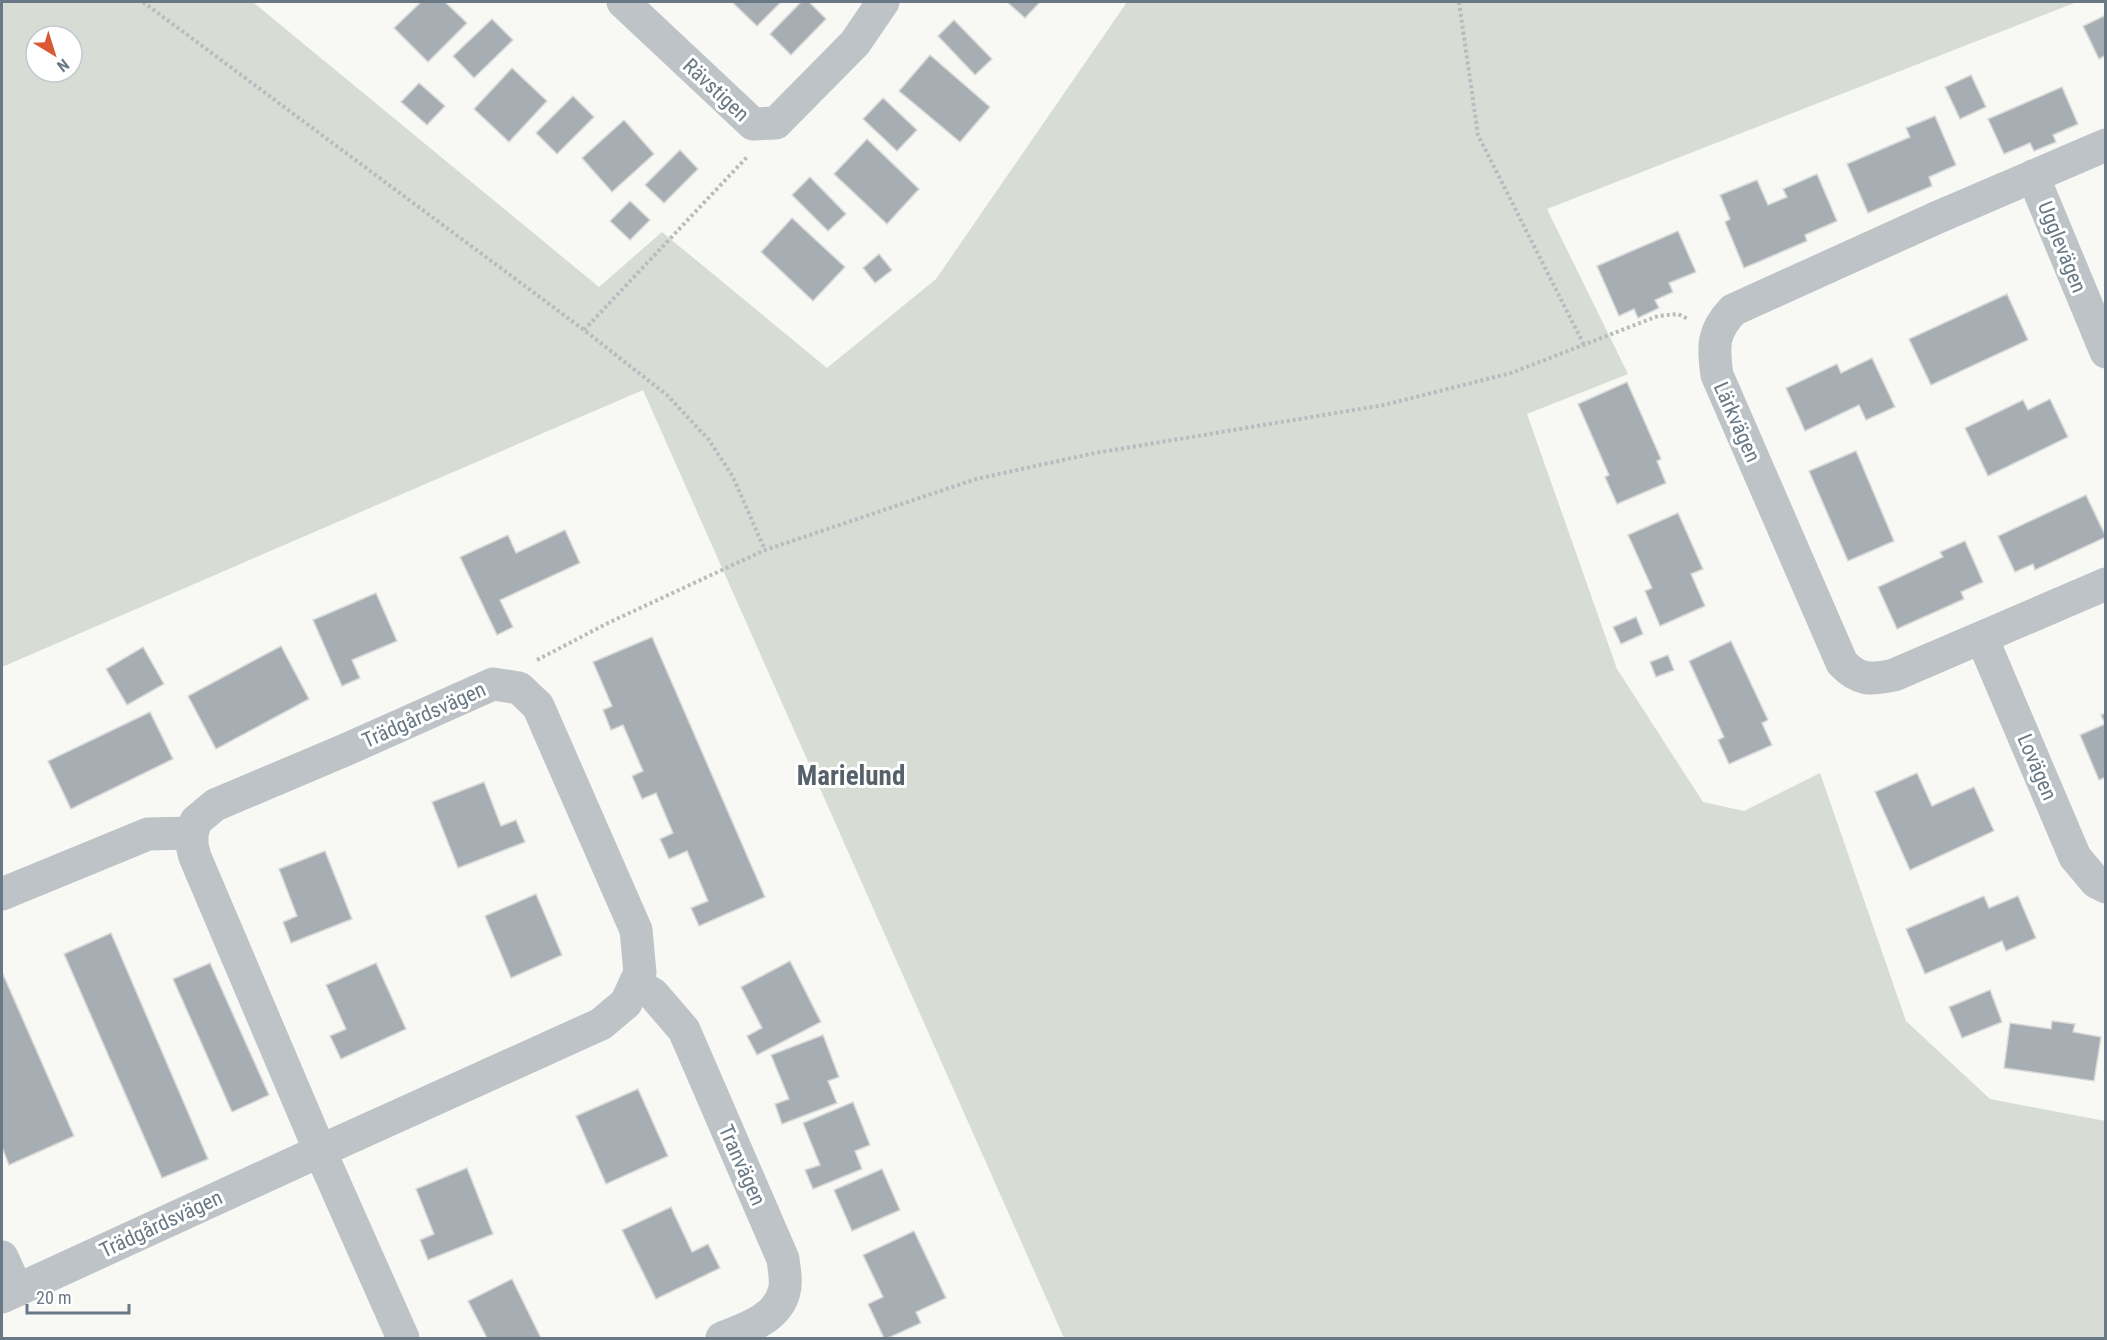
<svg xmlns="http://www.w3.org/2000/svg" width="2107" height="1340" font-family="'Roboto Condensed',sans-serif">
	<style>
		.green { fill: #d7dcd5; fill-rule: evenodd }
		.building { fill: #a6aeb4; stroke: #d9d9d8; stroke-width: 1.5 }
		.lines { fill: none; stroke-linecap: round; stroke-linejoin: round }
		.path { stroke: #b9bcbf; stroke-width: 4; stroke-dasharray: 3 3; stroke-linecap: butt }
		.minor { stroke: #bec3c7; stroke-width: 33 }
		.labels { text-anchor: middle; stroke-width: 6; stroke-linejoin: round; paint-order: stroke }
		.street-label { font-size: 21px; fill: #687885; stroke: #fff }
		.district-label { font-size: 27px; font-weight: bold; fill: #56616a; stroke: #fff }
	</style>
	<rect width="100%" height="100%" fill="#f8f8f5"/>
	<!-- green -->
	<path class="green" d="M2 2H254V3L599 287 662 232 827 368 936 279 1127 2H2077L1547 209 1628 374 1527 414 1617 669 1703 802 1744 811 1820 773 1906 1021 1990 1099 2105 1121V1338H1064L643 390 2 667ZM36 36H72V72H36Z"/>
	<!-- building -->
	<g class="building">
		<polygon points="421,2 445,2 467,23 428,62 394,28"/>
		<polygon points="732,2 781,2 757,26"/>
		<polygon points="801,2 809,2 826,19 791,55 770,34"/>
		<polygon points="1007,2 1040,2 1025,18"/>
		<polygon points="2106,15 2106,55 2099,59 2083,26"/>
		<polygon points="492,19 513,40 474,78 453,56"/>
		<polygon points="954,20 992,59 975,75 938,36"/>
		<polygon points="930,55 990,107 960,142 899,91"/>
		<polygon points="512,68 547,101 509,142 474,109"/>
		<polygon points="1971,75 1986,107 1960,119 1945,87"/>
		<polygon points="419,83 445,106 427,125 401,102"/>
		<polygon points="2062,87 2078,124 2053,135 2056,142 2034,151 2030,143 2004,154 1988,119"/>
		<polygon points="573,96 594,117 557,154 536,133"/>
		<polygon points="883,98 917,130 897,151 863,119"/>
		<polygon points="1935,116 1956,165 1929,177 1932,186 1868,213 1847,164 1910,137 1906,128"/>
		<polygon points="624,120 654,154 612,192 582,158"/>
		<polygon points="867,139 919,189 887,224 834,174"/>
		<polygon points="680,150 698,169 664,203 645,185"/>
		<polygon points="1817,174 1837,221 1805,235 1807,241 1744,268 1725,222 1730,219 1720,195 1757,180 1768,205 1787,197 1783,189"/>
		<polygon points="810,177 846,214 828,231 792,195"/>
		<polygon points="630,201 650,220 630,240 610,221"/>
		<polygon points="792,218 845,267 813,301 761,252"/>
		<polygon points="1678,231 1696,272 1669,283 1673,292 1655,300 1659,308 1638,318 1634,309 1619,316 1597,266"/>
		<polygon points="879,254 892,270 875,283 863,268"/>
		<polygon points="2007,294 2028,340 1931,385 1909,339"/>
		<polygon points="1872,358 1895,407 1866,420 1859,405 1805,431 1786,388 1837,364 1841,373"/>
		<polygon points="1627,382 1661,459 1657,461 1666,483 1617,504 1605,477 1609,475 1578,404"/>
		<polygon points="2050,399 2068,437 1988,476 1965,428 2023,400 2028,410"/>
		<polygon points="1856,451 1894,541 1848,561 1809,471"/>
		<polygon points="2086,495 2106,537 2035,570 2033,564 2015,572 1998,536"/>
		<polygon points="1678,513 1703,569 1691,574 1705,606 1660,626 1645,591 1652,588 1628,535"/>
		<polygon points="565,530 580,563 500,600 513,627 497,635 460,557 508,535 516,553"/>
		<polygon points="1965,541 1983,582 1961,592 1964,599 1897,629 1878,587 1943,557 1940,552"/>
		<polygon points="376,593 397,641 352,660 360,678 342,686 313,620"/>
		<polygon points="1636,617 1643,634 1621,644 1613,627"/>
		<polygon points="652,637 765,897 699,926 691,908 708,901 687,851 669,859 660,839 673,833 656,793 642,799 632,776 643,771 623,725 611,730 603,710 612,706 593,662"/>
		<polygon points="1731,641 1768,720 1762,723 1772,745 1729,764 1718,740 1724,737 1689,661"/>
		<polygon points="281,646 309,699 216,749 188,696"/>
		<polygon points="143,647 164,684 127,705 106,669"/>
		<polygon points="1668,655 1674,670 1656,677 1650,662"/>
		<polygon points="150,712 173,759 71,809 48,761"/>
		<polygon points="2106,713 2106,777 2099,780 2080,735 2105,724 2101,715"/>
		<polygon points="1917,773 1932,806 1974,787 1994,831 1910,870 1875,792"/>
		<polygon points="484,782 501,826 516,820 525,842 458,868 432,802"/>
		<polygon points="325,851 352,919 291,943 283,922 297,916 279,869"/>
		<polygon points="536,894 562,955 511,978 485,916"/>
		<polygon points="1984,896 1989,908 2018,896 2036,938 2006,951 2002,941 1925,974 1906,929"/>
		<polygon points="111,933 208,1159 162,1178 64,954"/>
		<polygon points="790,961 821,1022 757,1055 747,1036 762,1028 741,987"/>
		<polygon points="210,963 269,1095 232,1112 173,979"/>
		<polygon points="376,963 406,1029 341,1059 330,1036 346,1029 326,985"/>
		<polygon points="2,972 74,1136 9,1165 2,1147"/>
		<polygon points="1990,990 2002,1022 1962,1038 1949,1007"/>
		<polygon points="2052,1021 2075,1024 2073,1032 2101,1037 2094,1081 2004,1068 2010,1023 2051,1029"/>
		<polygon points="823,1035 839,1077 828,1081 837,1103 782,1124 775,1104 789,1099 771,1055"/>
		<polygon points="638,1089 668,1156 606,1184 576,1116"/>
		<polygon points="853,1102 870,1145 855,1151 862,1169 813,1189 805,1170 820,1165 803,1123"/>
		<polygon points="467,1168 493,1234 428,1260 420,1240 434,1234 416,1189"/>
		<polygon points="882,1169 900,1210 852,1231 834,1190"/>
		<polygon points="671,1207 692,1252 708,1244 720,1268 656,1299 622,1230"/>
		<polygon points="914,1231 946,1298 916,1312 921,1323 888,1338 884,1338 868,1304 883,1297 863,1255"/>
		<polygon points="512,1279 541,1338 487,1338 468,1301"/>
	</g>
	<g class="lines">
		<!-- path -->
		<g class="path">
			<polyline points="143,2 584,330 667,395 709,440 733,477 765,550"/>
			<polyline points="1459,2 1478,135 1584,345"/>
			<polyline points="584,330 747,157"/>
			<polyline points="537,660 608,623 765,550 976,479 1095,453 1384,405 1511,373 1658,316 1678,314 1688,319"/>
		</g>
		<!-- minor -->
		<g class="minor">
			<polyline points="623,2 753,124 776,123 855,43 883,2"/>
			<path d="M2106 145 1936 218 1733 310C1712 332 1713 347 1717 375L1842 663C1859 681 1871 680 1894 675L2106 584"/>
			<polyline points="2033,176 2106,352"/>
			<polyline points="1982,638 2075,857 2096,882 2106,887"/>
			<polyline points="2,894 148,834 192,833"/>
			<path d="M635 983 653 994 684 1030 783 1259C784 1268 787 1283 784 1292 777 1319 745 1329 722 1338"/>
			<polyline points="2,1257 17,1290"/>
			<polyline points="2,1297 320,1151 601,1024 626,1003 640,973 636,930 538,706 519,688 493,684 345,750 215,805 196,821 192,833 192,845 195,857 320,1151 403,1338"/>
		</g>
	</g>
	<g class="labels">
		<!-- street labels -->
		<g class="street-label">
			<text transform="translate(716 90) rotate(43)" y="7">Rävstigen</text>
			<text transform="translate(2062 247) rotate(68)" y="7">Ugglevägen</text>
			<text transform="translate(1737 422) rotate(66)" y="7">Lärkvägen</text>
			<text transform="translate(424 715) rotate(-24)" y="7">Trädgårdsvägen</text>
			<text transform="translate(2037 767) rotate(67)" y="7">Lovägen</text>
			<text transform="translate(742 1165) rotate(66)" y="7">Tranvägen</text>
			<text transform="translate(161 1224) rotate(-25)" y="7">Trädgårdsvägen</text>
		</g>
		<!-- district labels -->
		<g class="district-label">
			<text x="851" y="785">Marielund</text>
		</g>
	</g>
	<!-- border -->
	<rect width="2107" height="1340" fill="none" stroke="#687885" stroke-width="6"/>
	<!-- north arrow -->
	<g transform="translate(54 54) rotate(142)"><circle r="28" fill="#ffffff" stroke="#c3c9ce" stroke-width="1.5"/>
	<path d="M0-4.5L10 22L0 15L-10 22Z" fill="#da5833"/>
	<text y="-9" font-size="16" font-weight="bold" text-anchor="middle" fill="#687885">N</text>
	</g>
	<!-- scale -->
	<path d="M27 1304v9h102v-9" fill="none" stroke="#687885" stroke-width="3"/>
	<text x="36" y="1304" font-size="18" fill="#687885" stroke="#ffffff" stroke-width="4.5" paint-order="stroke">20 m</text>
</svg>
